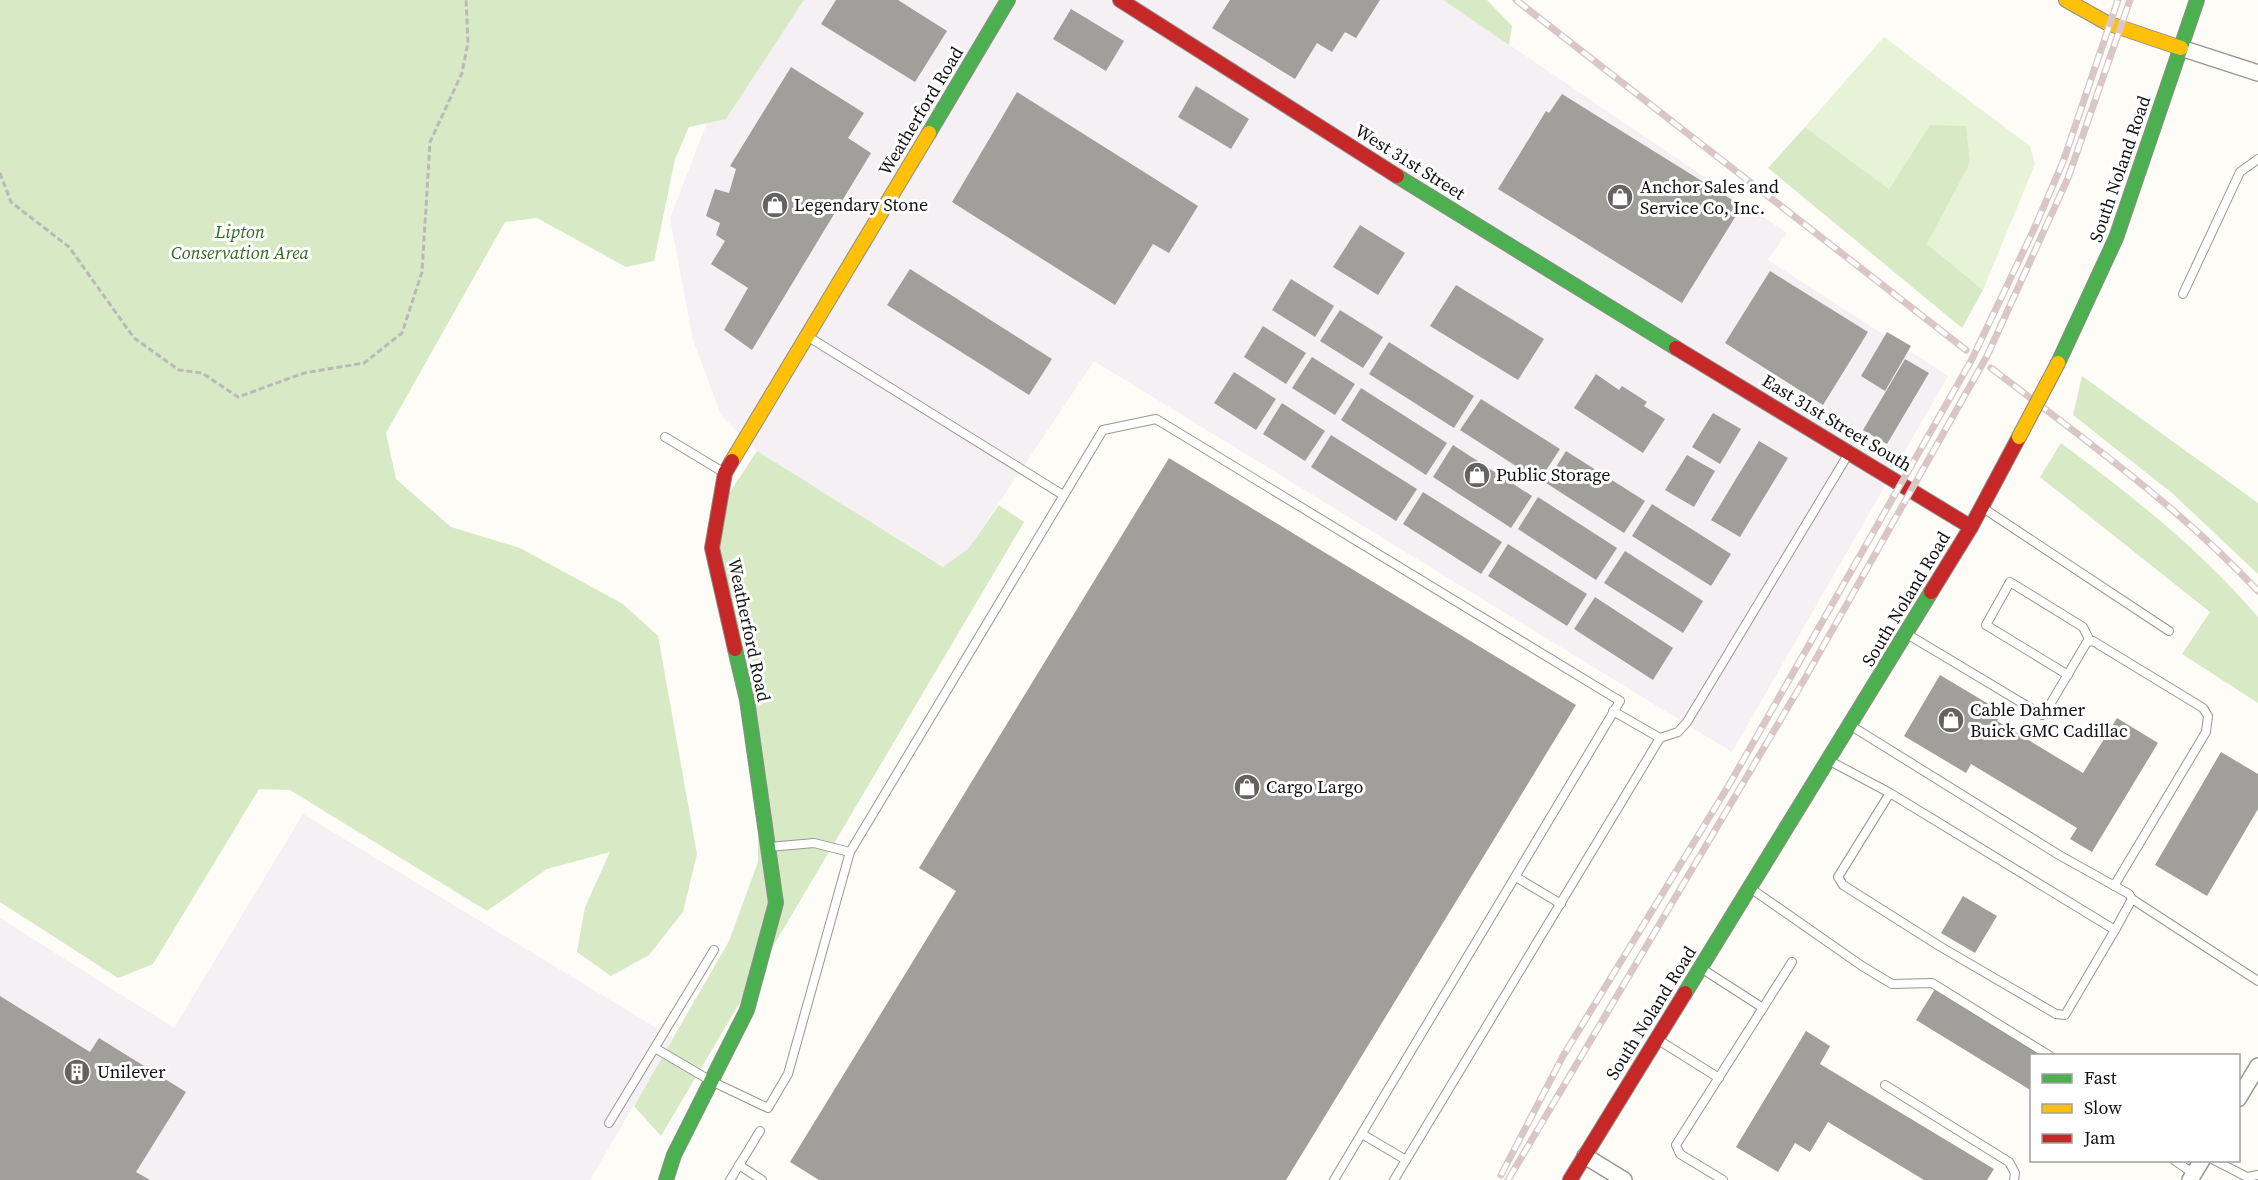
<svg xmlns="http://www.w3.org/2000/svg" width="2258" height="1180" font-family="'Source Serif 4',serif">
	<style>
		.industrial { fill: #f5f0f3 }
		.green { fill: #e7f3d7 }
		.forest { fill: #d8eac5 }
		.building { fill: #a19f9c }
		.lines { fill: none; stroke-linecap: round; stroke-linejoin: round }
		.lane-casing { stroke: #979795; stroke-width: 10 }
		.street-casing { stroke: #979795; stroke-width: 18 }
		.fast-casing { stroke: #8e8d8b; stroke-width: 16 }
		.slow-casing { stroke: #8e8d8b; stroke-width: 16 }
		.jam-casing { stroke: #8e8d8b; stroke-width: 16 }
		.path { stroke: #b9b9b8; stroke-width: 3; stroke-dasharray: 6 3; stroke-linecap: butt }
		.lane { stroke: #fffffe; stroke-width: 8 }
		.street { stroke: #fffffe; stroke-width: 15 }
		.fast { stroke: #4caf50; stroke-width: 14 }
		.slow { stroke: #ffc107; stroke-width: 14 }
		.jam { stroke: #c62828; stroke-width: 14 }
		.rail-casing { stroke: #d9c6c7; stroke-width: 7 }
		.rail { stroke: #fff; stroke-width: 4.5; stroke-dasharray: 14; stroke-linecap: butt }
		.slow-bridge-casing { stroke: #858482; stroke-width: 16; stroke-linecap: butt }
		.slow-bridge { stroke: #ffc107; stroke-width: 14 }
		.labels { text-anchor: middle; stroke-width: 6; stroke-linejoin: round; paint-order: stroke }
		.street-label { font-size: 18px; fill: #111; stroke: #fff }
		.poi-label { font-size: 18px; fill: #111; stroke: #fff; text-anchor: start }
		.park-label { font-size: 18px; font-style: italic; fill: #2f6b1f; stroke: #fff }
	</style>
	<rect width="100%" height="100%" fill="#fdfcf7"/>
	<!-- industrial -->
	<g class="industrial">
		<polygon points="804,0 1443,0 1787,233 1768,260 1948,376 1732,752 1094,361 968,549 944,567 757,451 721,415 693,340 670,218 707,123 726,119"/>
		<polygon points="303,814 673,1038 590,1180 0,1180 0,918 174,1028"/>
	</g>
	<!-- green -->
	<polygon class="green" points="1884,37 2030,146 2035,164 1983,290 1927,244 1970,163 1930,125 1889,189 1805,127"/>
	<!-- forest -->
	<g class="forest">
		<polygon points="0,0 804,0 726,119 689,127 675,159 654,261 626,267 537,218 505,222 386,433 396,479 451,527 520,548 623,604 658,636 697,854 683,912 649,955 611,976 577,952 585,907 610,852 547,869 487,911 290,790 259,789 153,964 118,978 0,902"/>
		<polygon points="1443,0 1487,0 1512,26 1509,45"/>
		<polygon points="1930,125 1966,126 1970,163 1927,244 1983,290 1962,328 1768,168 1805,127 1889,189"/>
		<polygon points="2082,376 2258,503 2258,574 2172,493 2073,415"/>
		<path d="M2061 443C2132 496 2201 550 2258 617V703L2182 654 2210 612 2040 477Z"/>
		<polygon points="757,451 943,567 968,549 999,505 1024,522 661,1136 634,1106 729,941 758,862 758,801 714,536 730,492"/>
	</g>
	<!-- building -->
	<g class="building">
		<polygon points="836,0 898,0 947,31 915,82 821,24"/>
		<polygon points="1230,0 1380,0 1356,38 1345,32 1332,52 1317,43 1295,79 1212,28"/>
		<polygon points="1071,9 1124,41 1106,71 1053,39"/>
		<polygon points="791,67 864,113 848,138 871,153 752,350 724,330 748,288 711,264 725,241 716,235 720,223 706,216 715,189 729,193 736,169 730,166"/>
		<polygon points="1196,86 1249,119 1231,149 1178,117"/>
		<polygon points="1017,92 1198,206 1169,253 1153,244 1115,305 952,202"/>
		<polygon points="1562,94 1742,206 1682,303 1498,189 1546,111 1549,113"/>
		<polygon points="1360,225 1405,253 1378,295 1333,267"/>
		<polygon points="910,269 1052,359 1029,395 887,305"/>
		<polygon points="1770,271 1868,332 1823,405 1725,343"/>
		<polygon points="1291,279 1334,306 1315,337 1272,310"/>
		<polygon points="1456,285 1544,339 1518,380 1430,326"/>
		<polygon points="1340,310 1383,337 1363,368 1320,341"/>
		<polygon points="1263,326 1306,353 1286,384 1244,357"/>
		<polygon points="1887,332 1911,346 1885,391 1861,376"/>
		<polygon points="1389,342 1474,396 1454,428 1369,374"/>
		<polygon points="1312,357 1355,384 1335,415 1292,388"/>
		<polygon points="1905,359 1929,373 1887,444 1863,430"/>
		<polygon points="1234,372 1276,399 1256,430 1214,403"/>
		<polygon points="1596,374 1619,390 1622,386 1647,402 1644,406 1665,419 1643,453 1574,408"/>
		<polygon points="1361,388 1447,443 1426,475 1341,420"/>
		<polygon points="1481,399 1560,449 1539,481 1460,430"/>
		<polygon points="1282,403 1325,431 1305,461 1263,434"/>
		<polygon points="1713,413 1741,429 1720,464 1692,447"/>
		<polygon points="1331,435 1417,489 1396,521 1311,467"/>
		<polygon points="1759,441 1788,458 1740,537 1711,520"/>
		<polygon points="1453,445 1532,496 1511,528 1433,477"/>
		<polygon points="1566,451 1645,501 1624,533 1546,483"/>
		<polygon points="1687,455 1715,471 1694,507 1665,490"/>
		<polygon points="1169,458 1576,705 1286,1180 819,1180 790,1162 956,891 919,868"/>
		<polygon points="1423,492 1502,542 1481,574 1403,524"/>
		<polygon points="1538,497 1617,548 1596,580 1518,529"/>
		<polygon points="1652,504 1731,554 1711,586 1632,536"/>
		<polygon points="1508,544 1587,594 1567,626 1488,576"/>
		<polygon points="1625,551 1703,601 1683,633 1604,583"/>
		<polygon points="1595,597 1673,648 1653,680 1574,629"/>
		<polygon points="1940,675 2002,712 1997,721 2083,773 2117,718 2158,743 2092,852 2070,839 2077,828 1971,764 1966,773 1904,736"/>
		<polygon points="2221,752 2258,774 2258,809 2207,896 2155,865"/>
		<polygon points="1963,896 1997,916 1975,953 1941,933"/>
		<polygon points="1935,989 2043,1056 2032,1056 2032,1091 1916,1020"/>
		<polygon points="0,996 90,1052 99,1038 186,1092 136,1172 150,1180 0,1180"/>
		<polygon points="1806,1031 1830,1046 1820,1064 1994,1169 1987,1180 1924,1180 1828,1122 1810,1152 1795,1143 1778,1172 1736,1147"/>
	</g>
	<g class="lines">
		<defs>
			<g id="lane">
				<polyline points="2183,294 2240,172 2258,159"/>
				<polyline points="807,336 1063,495"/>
				<polyline points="665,437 723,472"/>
				<polyline points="1983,508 2169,631"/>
				<polyline points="1907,634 2042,715 2045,713 2087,642 2093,641 2203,708 2208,716 2206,732 2114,886"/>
				<polyline points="2068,675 1986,625 2010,582 2083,627 2090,641"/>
				<polyline points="1613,711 1660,738"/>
				<polyline points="1853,727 2059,855 2129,894 2132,899 2115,930"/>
				<polyline points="1830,761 1890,793 2115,930 2065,1015 2056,1014 1941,947 1843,885 1838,877 1890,793"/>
				<polyline points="769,847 814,843 850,852"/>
				<polyline points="1516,877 1561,904"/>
				<polyline points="1753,890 1862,966 1892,984 1932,983 2050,1056"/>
				<polyline points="2132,899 2258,981"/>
				<polyline points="1704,970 1763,1008"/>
				<polyline points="1660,1041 1719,1078"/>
				<polyline points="655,1048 711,1081 768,1108 788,1074 850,852 1103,430 1156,419 1620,701 1334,1180"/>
				<polyline points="1885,1085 2009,1162 2015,1173 2014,1180"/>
				<polyline points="609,1123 714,950"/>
				<polyline points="1362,1134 1406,1160"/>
				<polyline points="2174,1160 2194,1174"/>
				<polyline points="2214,1160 2247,1177 2258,1175"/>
				<polyline points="739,1165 762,1180"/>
				<polyline points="730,1180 760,1131"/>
				<polyline points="1394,1180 1660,738 1678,732 1687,722 1849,453"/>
				<polyline points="1723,1180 1680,1154 1676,1145 1792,962"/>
			</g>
			<g id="street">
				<polyline points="2181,48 2258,73"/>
				<polyline points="2238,1099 2258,1066"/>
				<polyline points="1585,1156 1624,1180"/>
				<polyline points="2190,1180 2202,1160"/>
			</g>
			<g id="fast">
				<polyline points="929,133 1008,0"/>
				<polyline points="1397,176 1676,348"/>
				<polyline points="2058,363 2116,238 2197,0"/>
				<polyline points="1685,993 1931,592"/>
				<polyline points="666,1180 674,1155 747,1010 776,903 747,700 735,649"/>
			</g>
			<g id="slow">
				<polyline points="2066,0 2107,23 2181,48"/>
				<polyline points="732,461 929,133"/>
			</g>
			<g id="jam">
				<polyline points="1120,0 1397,176"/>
				<polyline points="1676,348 1971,527"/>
				<polyline points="732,461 725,473 712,548 735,649"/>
				<polyline points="1931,592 1971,527 2019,437"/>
				<polyline points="1570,1180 1685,993"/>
			</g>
		</defs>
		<!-- lane casing -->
		<use href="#lane" class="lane-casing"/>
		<!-- street casing -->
		<use href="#street" class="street-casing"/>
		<!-- fast casing -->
		<use href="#fast" class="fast-casing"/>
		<!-- slow casing -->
		<use href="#slow" class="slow-casing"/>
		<!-- jam casing -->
		<use href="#jam" class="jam-casing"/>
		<!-- path -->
		<polyline class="path" points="0,173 11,202 69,247 134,338 179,370 202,373 238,397 304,373 364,363 402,333 422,272 430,142 462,73 468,42 466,0"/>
		<!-- lane -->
		<use href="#lane" class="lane"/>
		<!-- street -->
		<use href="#street" class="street"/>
		<!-- fast -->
		<use href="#fast" class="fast"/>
		<!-- slow -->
		<use href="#slow" class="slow"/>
		<!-- jam -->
		<use href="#jam" class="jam"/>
		<defs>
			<g id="rail">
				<polyline points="1516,0 1966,350"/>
				<path d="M1991 368C2084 439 2178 506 2258 591"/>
				<polyline points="1501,1175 1563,1056 1729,785 1971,361 2034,229 2063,162 2118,0"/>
				<polyline points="1508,1180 1804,680 1987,356 2068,178 2130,0"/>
			</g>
		</defs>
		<!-- rail casing -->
		<use href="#rail" class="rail-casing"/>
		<!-- rail -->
		<use href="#rail" class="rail"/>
		<defs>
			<polyline id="slow-bridge" points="2019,437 2058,363"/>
		</defs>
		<!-- slow-bridge casing -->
		<use href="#slow-bridge" class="slow-bridge-casing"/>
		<!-- slow-bridge -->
		<use href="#slow-bridge" class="slow-bridge"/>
	</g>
	<!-- icons -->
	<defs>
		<symbol id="shop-disc" viewBox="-11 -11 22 22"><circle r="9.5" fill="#646362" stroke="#fff"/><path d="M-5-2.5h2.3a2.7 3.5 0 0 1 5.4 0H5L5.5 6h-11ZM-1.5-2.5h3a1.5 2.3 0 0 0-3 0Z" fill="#fff"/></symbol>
		<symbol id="building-disc" viewBox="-11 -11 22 22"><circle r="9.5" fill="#646362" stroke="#fff"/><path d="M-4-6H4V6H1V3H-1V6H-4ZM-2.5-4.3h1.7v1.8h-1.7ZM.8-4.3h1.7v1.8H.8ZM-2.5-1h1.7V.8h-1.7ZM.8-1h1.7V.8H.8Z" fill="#fff"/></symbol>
	</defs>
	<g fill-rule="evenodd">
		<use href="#shop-disc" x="1605" y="182" width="30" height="30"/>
		<use href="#shop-disc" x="760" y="190" width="30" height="30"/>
		<use href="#shop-disc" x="1462" y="460" width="30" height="30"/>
		<use href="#shop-disc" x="1936" y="705" width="30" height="30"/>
		<use href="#shop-disc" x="1232" y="772" width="30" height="30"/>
		<use href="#building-disc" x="62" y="1057" width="30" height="30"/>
	</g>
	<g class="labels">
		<!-- street labels -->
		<g class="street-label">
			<text transform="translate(921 111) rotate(-59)" y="6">Weatherford Road</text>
			<text transform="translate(1410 162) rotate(32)" y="6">West 31st Street</text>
			<text transform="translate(2120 169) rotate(-71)" y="6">South Noland Road</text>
			<text transform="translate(1837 423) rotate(31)" y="6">East 31st Street South</text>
			<text transform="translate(1906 599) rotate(-59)" y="6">South Noland Road</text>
			<text transform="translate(749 630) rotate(78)" y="6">Weatherford Road</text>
			<text transform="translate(1651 1013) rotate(-58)" y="6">South Noland Road</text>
		</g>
		<!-- poi labels -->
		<g class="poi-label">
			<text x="1640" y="193">Anchor Sales and<tspan x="1640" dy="21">Service Co, Inc.</tspan></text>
			<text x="794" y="211">Legendary Stone</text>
			<text x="1496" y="481">Public Storage</text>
			<text x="1970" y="716">Cable Dahmer<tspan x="1970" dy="21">Buick GMC Cadillac</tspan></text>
			<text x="1266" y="793">Cargo Largo</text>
			<text x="97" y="1078">Unilever</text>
		</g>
		<!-- park labels -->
		<g class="park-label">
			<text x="240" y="238">Lipton<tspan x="240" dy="21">Conservation Area</tspan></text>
		</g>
	</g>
	<!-- legend -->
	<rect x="2030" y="1054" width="210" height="108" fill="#ffffff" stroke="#a0a0a0" stroke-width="1.5"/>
	<rect x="2042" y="1074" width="30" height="9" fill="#4caf50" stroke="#a0a0a0" stroke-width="1.5"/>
	<text x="2084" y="1084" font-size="18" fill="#111111">Fast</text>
	<rect x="2042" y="1104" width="30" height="9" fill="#ffc107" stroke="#a0a0a0" stroke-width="1.5"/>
	<text x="2084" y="1114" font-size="18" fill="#111111">Slow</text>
	<rect x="2042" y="1134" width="30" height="9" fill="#c62828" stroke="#a0a0a0" stroke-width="1.5"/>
	<text x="2084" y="1144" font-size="18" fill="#111111">Jam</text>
</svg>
